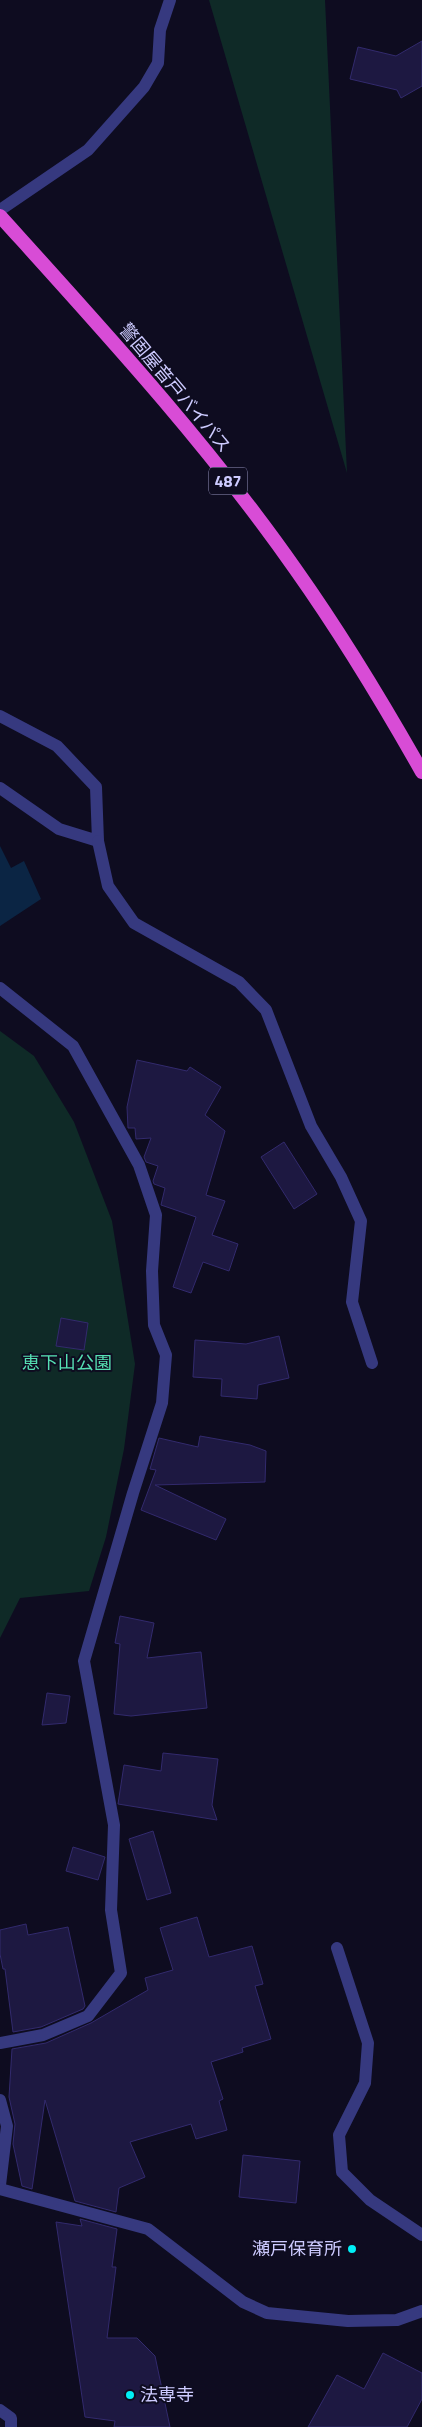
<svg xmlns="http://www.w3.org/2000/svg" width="422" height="2427" font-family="'Titillium Web','Noto Sans JP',sans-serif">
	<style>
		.green { fill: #0f2a27 }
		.water { fill: #0b2544 }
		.building { fill: #1d1841; stroke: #322a6d }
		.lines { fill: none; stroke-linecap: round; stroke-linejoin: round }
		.minor { stroke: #36397f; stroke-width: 12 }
		.trunk { stroke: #d84cd6; stroke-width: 14 }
		.poi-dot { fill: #00eff6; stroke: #0e0c20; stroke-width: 2 }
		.labels { text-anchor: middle; stroke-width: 4; stroke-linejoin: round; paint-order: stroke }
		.shield { fill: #0e0c20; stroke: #9492bc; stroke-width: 1 }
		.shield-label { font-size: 16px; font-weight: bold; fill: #cdcbff }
		.street-label { font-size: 18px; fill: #cdcbff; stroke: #0e0c20 }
		.park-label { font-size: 18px; fill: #56e0b3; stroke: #0e0c20 }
		.poi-label { font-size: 18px; fill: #cdcbff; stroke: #0e0c20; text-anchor: end }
	</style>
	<rect width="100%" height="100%" fill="#0e0c20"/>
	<!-- green -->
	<g class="green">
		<polygon points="209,0 325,0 347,473"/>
		<polygon points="0,1031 34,1056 74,1122 112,1221 135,1364 124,1449 106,1537 89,1591 20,1598 0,1638"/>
	</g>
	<!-- water -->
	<polygon class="water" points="0,846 11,868 24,861 41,899 0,926"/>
	<!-- building -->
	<g class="building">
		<polygon points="422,41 422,86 401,98 397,90 350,79 358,47 396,56"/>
		<polygon points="137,1060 187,1071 190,1067 221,1087 205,1115 225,1131 206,1195 225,1201 212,1235 238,1244 229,1271 203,1262 191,1293 173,1287 196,1217 161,1205 165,1188 154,1184 153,1181 158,1166 146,1162 144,1157 151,1138 136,1139 135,1128 128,1128 127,1107"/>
		<polygon points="284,1142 317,1194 294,1209 261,1157"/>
		<polygon points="61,1318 88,1323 84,1350 56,1346"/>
		<polygon points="279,1336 289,1378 258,1385 257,1399 221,1396 222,1379 193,1377 195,1340 246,1344"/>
		<polygon points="200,1436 250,1445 266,1451 265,1482 155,1485 226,1519 216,1540 141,1510 156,1470 150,1469 159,1438 198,1447"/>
		<polygon points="120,1616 154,1623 147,1658 201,1652 207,1708 131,1716 114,1714 120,1644 115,1643"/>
		<polygon points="47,1693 70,1696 66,1723 42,1725"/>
		<polygon points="163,1753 218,1759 212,1805 217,1820 118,1804 124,1765 161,1771"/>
		<polygon points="153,1831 171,1893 147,1900 129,1839"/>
		<polygon points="73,1847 105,1857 98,1880 66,1871"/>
		<polygon points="197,1917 209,1957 252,1946 263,1984 255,1986 271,2039 242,2048 243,2052 211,2062 223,2099 219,2101 227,2130 196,2139 191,2124 130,2142 145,2177 119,2188 116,2212 75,2201 45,2100 32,2189 22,2186 13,2144 15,2124 9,2097 12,2049 46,2043 91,2023 148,1990 145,1978 173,1970 160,1928"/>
		<polygon points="26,1924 28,1935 68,1927 85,2006 83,2009 41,2027 13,2032 5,1969 3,1969 0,1954 0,1930"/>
		<polygon points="243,2155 300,2161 296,2203 239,2197"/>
		<polygon points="80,2219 117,2229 112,2267 116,2267 107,2338 137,2338 155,2356 170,2427 114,2427 115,2421 85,2417 56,2222 82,2226"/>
		<polygon points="383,2353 422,2373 422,2399 407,2427 308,2427 337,2375 364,2389"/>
	</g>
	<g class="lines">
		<!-- minor -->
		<g class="minor">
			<polyline points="0,210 88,150 144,87 158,63 160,30 170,0"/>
			<polyline points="0,716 57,746 96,787 98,841 59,829 0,788"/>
			<polyline points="98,841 108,886 134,923 239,982 266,1010 311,1126 341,1177 361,1221 352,1302 372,1363"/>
			<polyline points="0,988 73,1046 139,1165 156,1215 152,1271 154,1325 166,1355 162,1403 133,1493 84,1661 114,1825 111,1910 121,1973 88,2016 43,2035 0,2043"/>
			<polyline points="337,1948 368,2043 365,2083 339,2135 342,2172 370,2200 422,2235"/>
			<polyline points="0,2100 7,2126 0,2185"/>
			<polyline points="0,2189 148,2229 243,2302 267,2313 348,2321 397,2320 422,2311"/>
			<polyline points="0,2410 11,2418 11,2427"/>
		</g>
		<!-- trunk -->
		<path class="trunk" d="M0 216C103 330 208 444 296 570 342 635 383 703 422 772"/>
	</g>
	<!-- markers -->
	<g class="poi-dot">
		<circle cx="352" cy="2249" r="5"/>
		<circle cx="130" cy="2395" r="5"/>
	</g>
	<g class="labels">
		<!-- shield labels -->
		<rect class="shield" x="209" y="467.5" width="38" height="27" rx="4"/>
		<g class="shield-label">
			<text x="228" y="487">487</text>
		</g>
		<!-- street labels -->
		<g class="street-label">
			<text transform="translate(175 388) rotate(50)" y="6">警固屋音戸バイパス</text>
		</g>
		<!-- park labels -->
		<g class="park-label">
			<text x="67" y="1369">恵下山公園</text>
		</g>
		<!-- poi labels -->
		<g class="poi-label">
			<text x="342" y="2255">瀬戸保育所</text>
			<text x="140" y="2401" text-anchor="start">法専寺</text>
		</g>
	</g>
</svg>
